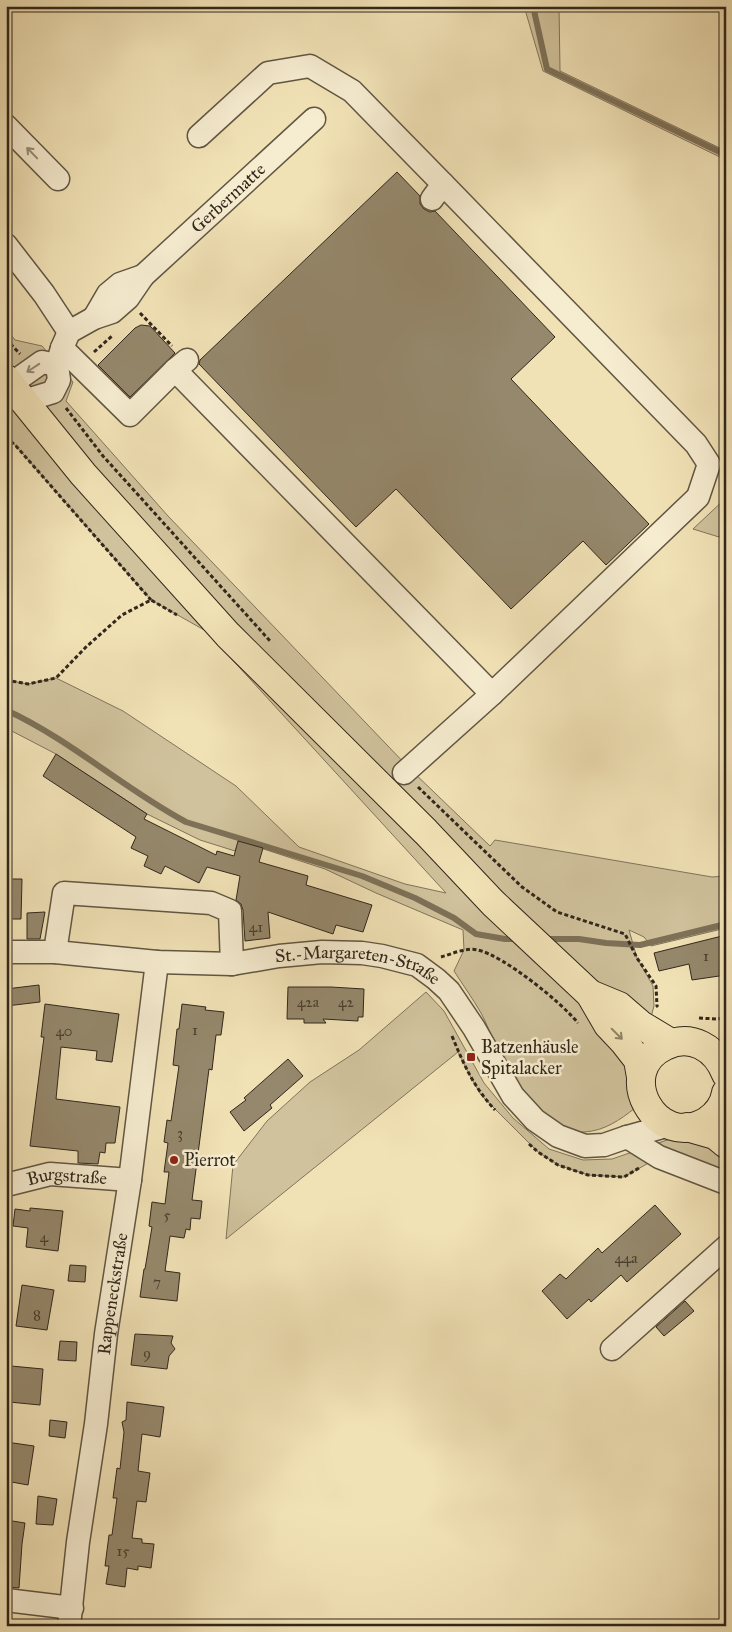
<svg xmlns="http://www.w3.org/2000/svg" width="732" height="1632" font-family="'IM FELL Great Primer',serif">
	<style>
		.green { fill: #d0c29c; stroke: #80745c }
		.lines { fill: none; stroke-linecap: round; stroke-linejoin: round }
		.stream { stroke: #7d7158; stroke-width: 6 }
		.building { fill: #95886c; stroke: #31271b }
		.minor-casing { stroke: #615642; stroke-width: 25 }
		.major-casing { stroke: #31271b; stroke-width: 30 }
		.path { stroke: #31271b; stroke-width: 3; stroke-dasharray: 4 2.5; stroke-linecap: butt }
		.minor { stroke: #f6ecd0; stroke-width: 22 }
		.major { stroke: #f1e2b6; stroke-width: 28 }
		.oneway { stroke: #948a76 }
		.oneway2 { stroke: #918468 }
		.poi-dot { fill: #8f2418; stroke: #f6ecd0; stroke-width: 2 }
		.labels { text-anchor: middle; stroke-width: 5; stroke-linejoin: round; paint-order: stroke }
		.number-label { font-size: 15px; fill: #4a3f2f }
		.street-label { font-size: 18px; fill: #31271b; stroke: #f6ecd0 }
		.poi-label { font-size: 18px; fill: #31271b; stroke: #f6ecd0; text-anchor: start }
	</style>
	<rect width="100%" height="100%" fill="#f1e2b6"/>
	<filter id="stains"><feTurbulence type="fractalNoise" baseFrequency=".004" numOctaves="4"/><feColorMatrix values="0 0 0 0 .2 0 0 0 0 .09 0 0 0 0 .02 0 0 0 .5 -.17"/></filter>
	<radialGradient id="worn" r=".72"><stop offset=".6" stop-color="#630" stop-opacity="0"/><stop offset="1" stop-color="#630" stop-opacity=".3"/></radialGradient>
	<!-- green -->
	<g class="green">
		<polygon points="524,6 559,6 560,71 726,151 726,160 543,71"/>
		<path d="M6 328 15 340 42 346 73 382 66 401 168 516 409 768 490 846 495 840 712 877 726 876V928L651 946 644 937 629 930 637 958 653 986 654 1006 646 1036 626 1056 635 1108C620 1120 604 1131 584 1132 554 1133 518 1086 504 1062 494 1047 490 1029 481 1013 473 999 463 985 454 971L464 950 463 930 376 893 325 869 239 841 235 851 200 840 147 814 56 754 6 728V680L28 684 56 678 123 711 236 786 299 847 405 884 446 893 206 631 151 600 16 446 6 437Z"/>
		<polygon points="726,498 726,529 719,537 693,529"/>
		<polygon points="426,992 444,1011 484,1083 513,1118 549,1149 583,1160 612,1159 673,1138 697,1139 726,1154 726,1183 659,1157 624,1177 588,1175 558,1165 538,1152 481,1095 469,1074 458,1052 226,1239 233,1165 267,1121 310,1082 359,1050"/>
	</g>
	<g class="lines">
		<!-- stream -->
		<g class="stream">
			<polyline points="533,6 547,69 726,155"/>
			<path d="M6 710C71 740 124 789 186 822L362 876 415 898 454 918 476 934 505 939H518"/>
			<polyline points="545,939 579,939 606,943 640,945 726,924"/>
		</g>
	</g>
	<!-- building -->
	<g class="building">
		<polygon points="397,172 420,196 420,204 424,209 430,212 435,211 555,337 511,379 649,524 606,565 583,541 511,609 396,489 356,527 199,364 200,360"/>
		<polygon points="141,325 150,326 175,353 130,397 98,365 135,328"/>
		<polygon points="56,754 147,814 144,819 216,855 217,851 234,856 238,841 263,848 259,862 308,876 306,885 372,905 363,932 336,925 333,934 268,912 270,938 245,941 243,910 241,904 236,900 240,876 207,867 199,883 165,866 161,874 144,866 148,856 131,848 136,837 43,776"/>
		<polygon points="6,879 22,879 21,919 6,919"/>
		<polygon points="45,912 40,939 27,939 27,913"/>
		<polygon points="726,935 726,975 692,980 689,964 659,971 654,953"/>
		<polygon points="39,985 40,1002 6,1006 6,989"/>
		<polygon points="288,987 331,987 364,989 363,1017 358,1017 358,1021 323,1019 326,1023 304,1023 304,1019 287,1019"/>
		<polygon points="45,1004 119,1014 112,1062 96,1060 97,1051 61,1047 56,1099 120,1107 115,1143 106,1143 105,1153 100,1152 98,1164 78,1163 78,1151 30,1146 44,1037 41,1037"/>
		<polygon points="182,1004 206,1007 205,1010 224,1012 221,1035 216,1035 212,1070 209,1069 192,1200 202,1201 200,1219 191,1218 190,1230 186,1229 184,1238 170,1236 165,1271 180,1273 177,1301 140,1297 144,1269 145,1269 152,1227 149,1226 152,1202 165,1204 169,1172 164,1172 168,1143 164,1142 167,1120 171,1121 179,1066 173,1065 177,1029 179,1029"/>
		<polygon points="288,1059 303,1076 270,1105 272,1108 244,1131 230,1112 246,1100 244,1098"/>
		<polygon points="655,1205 681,1234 627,1282 621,1275 591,1302 589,1299 567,1319 542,1291 560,1274 566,1279 598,1248 602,1253"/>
		<polygon points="30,1208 63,1211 58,1251 26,1247 28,1228 13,1226 15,1209 30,1211"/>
		<polygon points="70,1265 86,1266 85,1282 68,1281"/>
		<polygon points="22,1285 54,1290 47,1330 16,1326"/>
		<polygon points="685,1301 694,1311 664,1336 656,1327"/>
		<polygon points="135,1334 173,1336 171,1343 175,1349 169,1356 167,1369 131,1365"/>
		<polygon points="60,1341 77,1342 76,1361 58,1360"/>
		<polygon points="11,1366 43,1369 40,1405 9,1402"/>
		<polygon points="127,1402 164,1407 160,1437 142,1434 138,1471 150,1473 146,1502 137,1501 132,1538 142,1539 142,1543 154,1544 151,1568 138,1566 138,1570 127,1568 125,1587 106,1584 109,1566 105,1566 109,1535 112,1535 117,1498 113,1498 117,1468 120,1469 124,1432 122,1422 126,1420"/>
		<polygon points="50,1420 67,1422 65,1438 49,1436"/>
		<polygon points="6,1442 34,1446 28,1485 6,1481"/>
		<polygon points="38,1496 57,1499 53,1525 36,1524"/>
		<polygon points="6,1520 25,1523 22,1544 19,1588 6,1587"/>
	</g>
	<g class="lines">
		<defs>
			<g id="minor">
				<polyline points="6,126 58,179"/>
				<polyline points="199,136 268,73 310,66 352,91 443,184 432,199"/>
				<polyline points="443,184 696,444 709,464 698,497 492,694"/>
				<polyline points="6,245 44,294 69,332"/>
				<polyline points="94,318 108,294 120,284 143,276"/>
				<polyline points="62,348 130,415 175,370"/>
				<polyline points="187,360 175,370 492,694 404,773"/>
				<polyline points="11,384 42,362 57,365"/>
				<path id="s1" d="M24 401 53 392 59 380 57 365 62 348 69 332 94 318 112 312 128 298 143 276 314 119"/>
				<path id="s2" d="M6 952H55L157 962 232 964 279 956 322 952 362 953 382 956 417 965 436 979 449 991 474 1028 513 1096 535 1120 558 1136 585 1146 604 1145 627 1137 670 1125"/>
				<polyline points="55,952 64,893 211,903 230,911 232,964"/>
				<polyline points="627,1137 659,1157 726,1183"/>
				<path id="s3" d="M6 1185 50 1174 130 1180"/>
				<polyline points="612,1349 726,1247"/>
				<polyline points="6,1600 72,1608"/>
				<path id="s4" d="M69 1626 78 1542 96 1424 106 1334 130 1180 157 962"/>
			</g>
			<g id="major">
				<polyline points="6,379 83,474 228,635 426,832 493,903 590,994 608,1025 624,1042 638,1060 641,1077"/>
				<polyline points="590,994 619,1006 641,1025 671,1043"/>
				<path d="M726 1074C716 1048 691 1033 665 1046 612 1071 656 1152 707 1121 716 1115 724 1105 726 1093"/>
				<polyline points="687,1127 715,1135 726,1144"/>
			</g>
		</defs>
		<!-- minor casing -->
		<use href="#minor" class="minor-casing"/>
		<!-- major casing -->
		<use href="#major" class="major-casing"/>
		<!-- path -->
		<g class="path">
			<polyline points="140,313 172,346"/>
			<polyline points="6,339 20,354"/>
			<polyline points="94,352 112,336"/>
			<polyline points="66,408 103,456 271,642"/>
			<polyline points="6,437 16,446 151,600"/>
			<polyline points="6,680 28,684 56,678 86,647 122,615 151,600 177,615"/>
			<polyline points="418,787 522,887 557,912 625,934 637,958 656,986 657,1006 658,1007"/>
			<path d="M441 957C452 954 466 947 478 950 504 956 561 1002 578 1023"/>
			<polyline points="699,1018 716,1019 726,1018"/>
			<path d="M452 1036C464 1065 473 1086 495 1110"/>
			<polyline points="529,1144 538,1152 558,1165 588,1175 624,1177 639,1168"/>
		</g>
		<!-- minor -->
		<use href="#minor" class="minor"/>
		<!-- major -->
		<use href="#major" class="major"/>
	</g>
	<!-- one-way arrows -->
	<defs><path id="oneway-shaft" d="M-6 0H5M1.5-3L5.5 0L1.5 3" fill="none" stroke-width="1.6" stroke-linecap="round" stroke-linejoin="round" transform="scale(1.25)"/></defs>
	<g class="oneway">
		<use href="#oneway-shaft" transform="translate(32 153) rotate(-134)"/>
		<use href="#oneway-shaft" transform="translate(33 368) rotate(146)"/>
	</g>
	<use class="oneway2" href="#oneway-shaft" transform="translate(617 1034) rotate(45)"/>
	<!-- markers -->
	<g class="poi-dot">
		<rect x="466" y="1052" width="10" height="10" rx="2.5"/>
		<circle cx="174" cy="1160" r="5"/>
	</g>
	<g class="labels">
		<!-- number labels -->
		<g class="number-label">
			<text x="256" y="932">41</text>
			<text x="706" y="961">1</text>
			<text x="308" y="1007">42a</text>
			<text x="346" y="1007">42</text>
			<text x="195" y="1035">1</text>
			<text x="64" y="1036">40</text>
			<text x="180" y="1138">3</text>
			<text x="167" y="1220">5</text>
			<text x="44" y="1242">4</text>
			<text x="626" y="1263">44a</text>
			<text x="157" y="1287">7</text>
			<text x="37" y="1320">8</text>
			<text x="147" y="1358">9</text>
			<text x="123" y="1556">15</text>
		</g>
		<!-- street labels -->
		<g class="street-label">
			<text dy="6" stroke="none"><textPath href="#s1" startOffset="305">Gerbermatte</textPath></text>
			<text dy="6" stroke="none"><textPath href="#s2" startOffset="355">St.-Margareten-Straße</textPath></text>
			<text dy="6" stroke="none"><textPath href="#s3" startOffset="62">Burgstraße</textPath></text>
			<text dy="6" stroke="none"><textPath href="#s4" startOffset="335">Rappeneckstraße</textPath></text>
		</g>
		<!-- poi labels -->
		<g class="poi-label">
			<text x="481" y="1053">Batzenhäusle<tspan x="481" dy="21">Spitalacker</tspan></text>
			<text x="184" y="1166">Pierrot</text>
		</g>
	</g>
	<!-- margin -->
	<rect width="732" height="1632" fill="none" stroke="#f1e2b6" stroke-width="25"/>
	<rect x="8" y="8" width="717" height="1617" fill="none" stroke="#31271b" stroke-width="2.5"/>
	<rect x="12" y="12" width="707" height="1607" fill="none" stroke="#31271b"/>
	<rect width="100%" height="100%" filter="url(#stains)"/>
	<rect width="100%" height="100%" fill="url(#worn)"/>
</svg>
